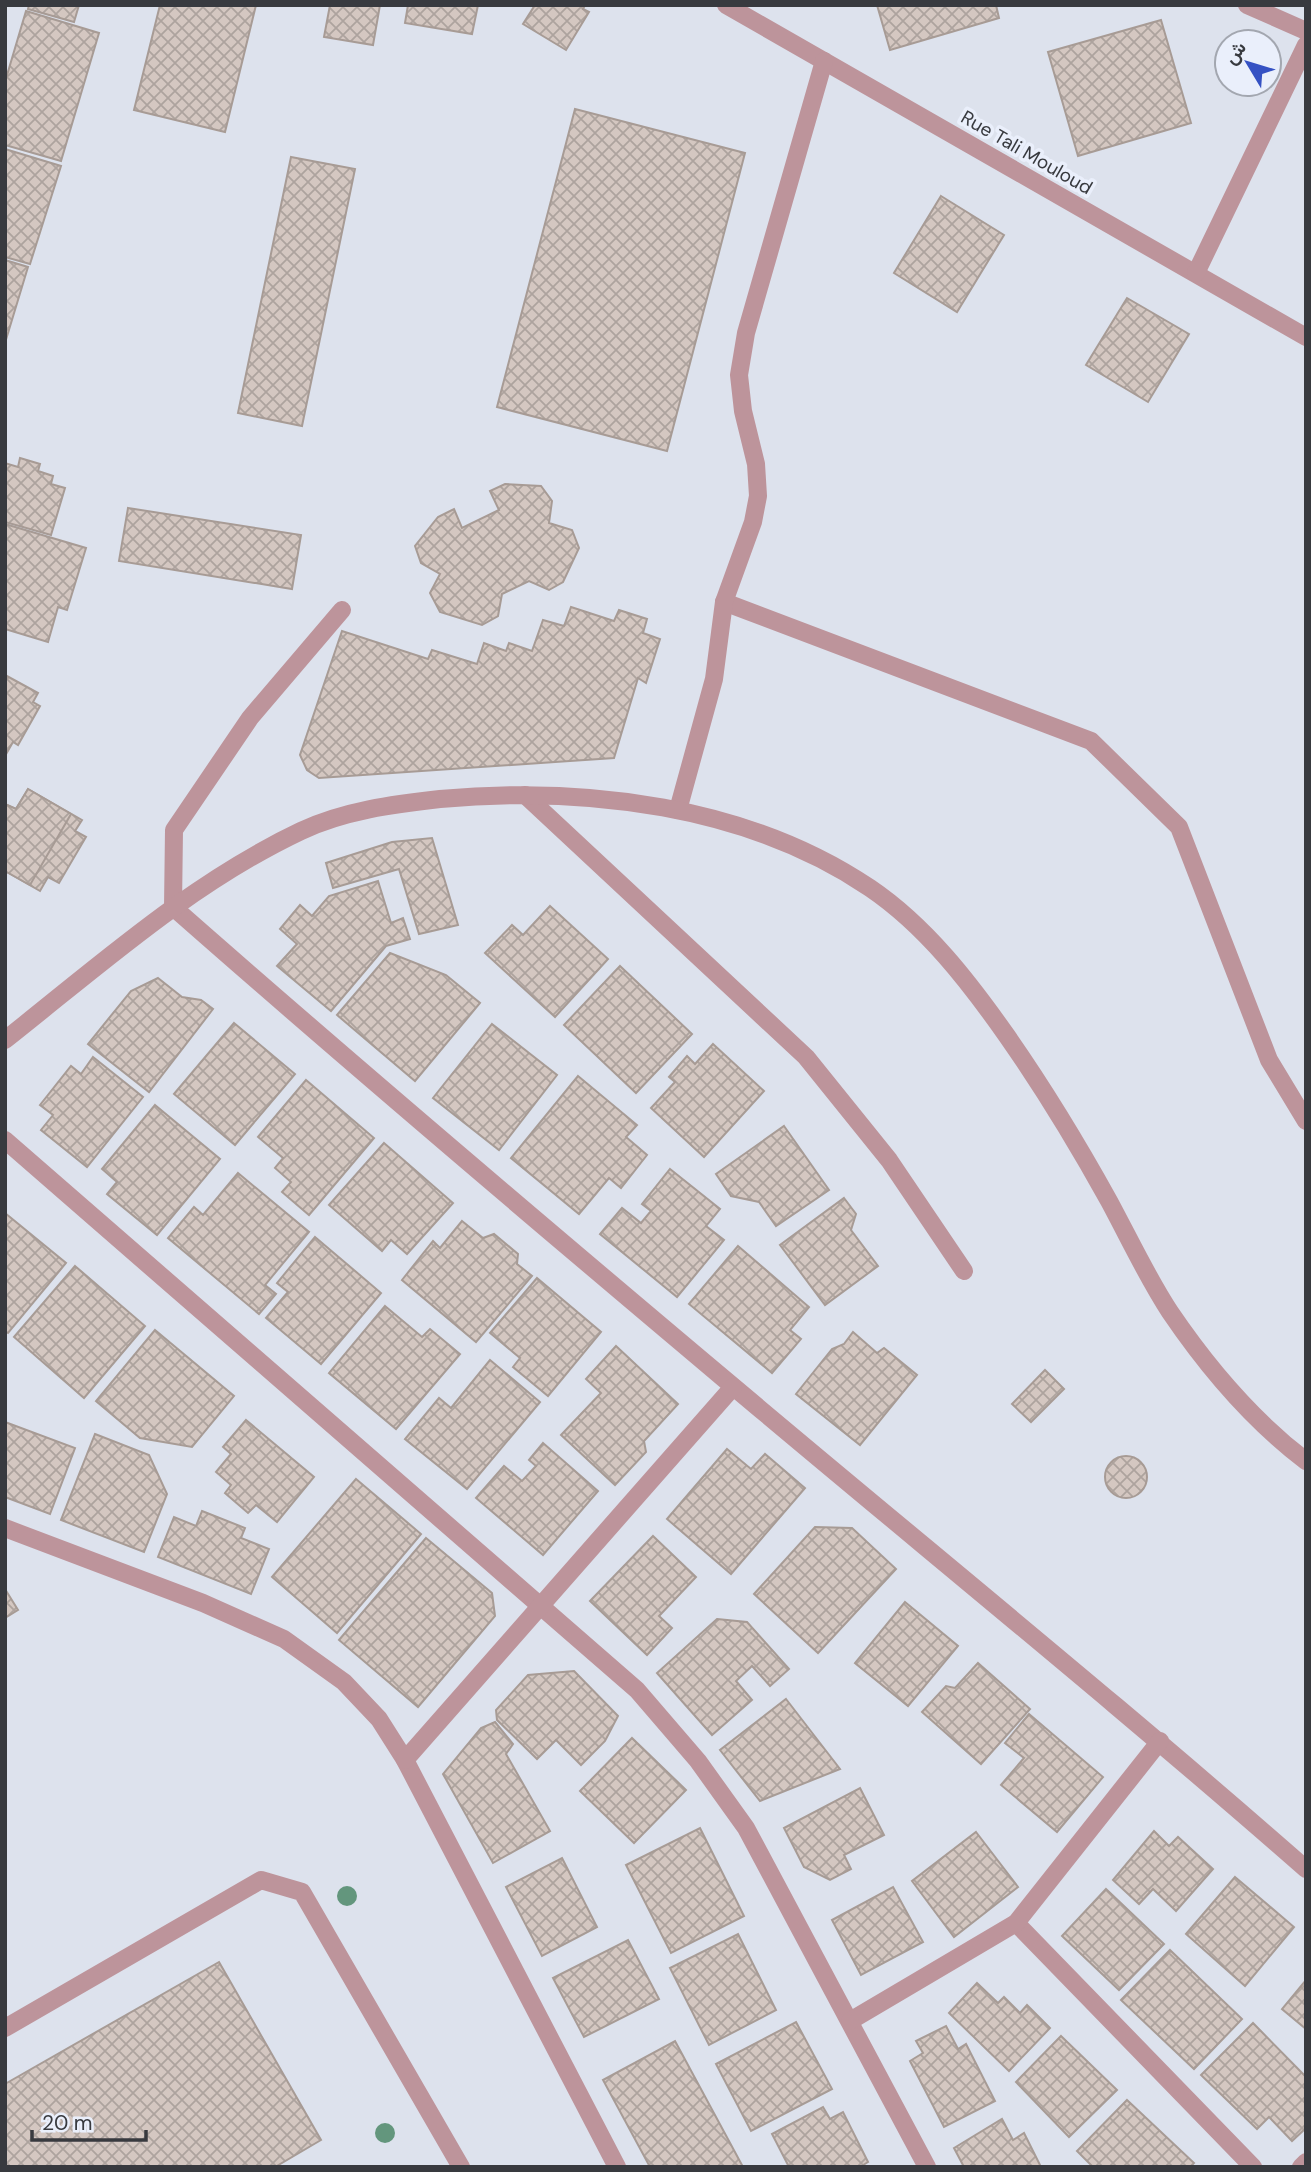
<svg xmlns="http://www.w3.org/2000/svg" width="1311" height="2172" font-family="'DM Sans',Vazirmatn,sans-serif">
	<style>
		.building { fill: url(#building-cross-hatch); stroke: #a79b95; stroke-width: 2 }
		.lines { fill: none; stroke-linecap: round; stroke-linejoin: round }
		.lane { stroke: #bd949b; stroke-width: 18 }
		.street { stroke: #bd949b; stroke-width: 18 }
		.tree { fill: #63967d }
		.labels { text-anchor: middle; stroke-width: 7; stroke-linejoin: round; paint-order: stroke }
		.street-label { font-size: 19px; fill: #383a3f; stroke: #eaeffb }
	</style>
	<defs>
		<pattern id="building-cross-hatch" width="8" height="8" patternUnits="userSpaceOnUse" patternTransform="scale(1.75)"><rect width="8" height="8" fill="#d4c7c1"/><path d="M0 0l8 8M0 8l8-8" fill="none" stroke="#ada39e"/></pattern>
	</defs>
	<rect width="100%" height="100%" fill="#dde2ed"/>
	<!-- building -->
	<g class="building">
		<polygon points="29,5 79,5 74,22 28,9"/>
		<polygon points="160,5 256,5 225,132 134,110"/>
		<polygon points="330,5 380,5 373,45 324,37"/>
		<polygon points="408,5 478,5 472,34 405,23"/>
		<polygon points="535,5 585,5 583,9 589,12 566,50 523,24"/>
		<polygon points="877,5 996,5 999,18 890,50"/>
		<polygon points="26,11 99,33 61,161 5,145 5,82"/>
		<polygon points="1161,20 1191,123 1078,156 1048,52"/>
		<polygon points="575,109 745,153 667,451 497,407"/>
		<polygon points="5,149 61,166 30,264 5,257"/>
		<polygon points="291,157 355,169 302,426 238,413"/>
		<polygon points="941,196 1004,235 957,312 894,273"/>
		<polygon points="5,260 28,267 5,343"/>
		<polygon points="1127,298 1189,334 1148,402 1086,365"/>
		<polygon points="20,458 40,464 38,471 53,476 51,484 65,488 51,535 5,522 5,463 18,467"/>
		<polygon points="505,484 541,486 552,501 549,523 572,530 579,548 563,582 549,590 529,581 502,594 498,616 482,625 440,612 430,593 440,574 421,563 415,546 438,517 454,509 462,528 499,510 490,491"/>
		<polygon points="128,508 301,535 292,589 119,561"/>
		<polygon points="5,524 86,548 67,610 58,607 48,642 5,629"/>
		<polygon points="571,607 614,621 619,610 647,619 643,633 660,639 646,683 638,678 614,758 319,778 307,770 300,755 342,631 428,659 432,650 477,664 484,643 506,651 509,643 532,651 543,620 564,626"/>
		<polygon points="5,675 38,693 33,702 40,706 18,745 13,742 5,756"/>
		<polygon points="28,789 82,820 75,831 86,837 59,883 48,877 40,891 5,871 5,804 16,809"/>
		<polygon points="28,789 71,814 30,885 5,871 5,804 16,809"/>
		<polygon points="432,838 458,925 419,934 399,869 333,888 326,863 392,842"/>
		<polygon points="378,881 391,923 403,918 410,939 386,946 331,1011 277,966 297,944 280,929 300,905 312,916 329,896"/>
		<polygon points="550,906 608,959 555,1017 485,953 512,925 523,935"/>
		<polygon points="390,953 446,975 480,1003 415,1081 337,1015"/>
		<polygon points="620,966 692,1034 636,1093 564,1025"/>
		<polygon points="158,978 182,997 201,1000 213,1009 149,1092 88,1044 131,991"/>
		<polygon points="234,1023 295,1074 235,1145 174,1094"/>
		<polygon points="492,1024 557,1075 499,1150 433,1098"/>
		<polygon points="713,1044 764,1091 704,1157 651,1108 675,1082 669,1077 687,1056 695,1064"/>
		<polygon points="93,1057 143,1097 87,1167 41,1130 53,1115 40,1105 71,1066 81,1074"/>
		<polygon points="578,1076 637,1125 626,1137 647,1155 621,1188 609,1178 579,1214 511,1158"/>
		<polygon points="306,1080 374,1138 309,1215 282,1192 291,1182 275,1168 283,1158 258,1137"/>
		<polygon points="155,1105 220,1159 157,1235 107,1194 117,1182 102,1169"/>
		<polygon points="784,1126 829,1190 776,1226 759,1202 731,1196 716,1174"/>
		<polygon points="384,1143 453,1203 407,1254 391,1240 382,1251 329,1205"/>
		<polygon points="670,1169 720,1209 706,1226 724,1240 677,1297 600,1234 622,1208 641,1223 651,1211 642,1204"/>
		<polygon points="238,1173 309,1232 265,1285 276,1294 259,1314 168,1238 194,1207 203,1215"/>
		<polygon points="844,1198 856,1214 851,1230 878,1266 825,1305 780,1245"/>
		<polygon points="5,1213 66,1263 8,1333 5,1331"/>
		<polygon points="462,1221 483,1238 494,1234 518,1254 517,1264 532,1276 476,1342 402,1280 433,1241 440,1248"/>
		<polygon points="315,1237 381,1293 321,1364 266,1318 288,1292 277,1283"/>
		<polygon points="738,1246 809,1307 790,1330 801,1339 772,1373 689,1304"/>
		<polygon points="75,1266 145,1326 84,1398 14,1337"/>
		<polygon points="537,1278 601,1332 548,1396 513,1367 520,1358 490,1333"/>
		<polygon points="385,1306 422,1337 430,1329 460,1354 396,1429 329,1373"/>
		<polygon points="155,1330 234,1396 192,1447 140,1438 96,1401"/>
		<polygon points="853,1332 877,1353 884,1348 917,1375 860,1445 796,1394 832,1349 844,1344"/>
		<polygon points="616,1346 678,1404 644,1441 646,1452 615,1485 561,1435 601,1393 586,1379"/>
		<polygon points="490,1360 540,1402 467,1489 405,1439 439,1398 451,1408"/>
		<polygon points="1045,1370 1064,1389 1031,1422 1012,1404"/>
		<polygon points="246,1420 314,1477 277,1522 256,1505 248,1513 225,1493 231,1485 216,1472 231,1454 223,1447"/>
		<polygon points="5,1422 75,1448 50,1514 5,1497"/>
		<polygon points="95,1434 149,1455 167,1494 144,1552 61,1520"/>
		<polygon points="543,1443 598,1491 543,1555 476,1498 504,1466 522,1481 536,1466 529,1460"/>
		<polygon points="727,1449 751,1469 765,1454 805,1488 731,1574 667,1519"/>
		<circle cx="1126" cy="1477" r="21"/>
		<polygon points="356,1479 421,1534 337,1633 272,1577"/>
		<polygon points="202,1511 245,1528 241,1538 269,1549 251,1594 158,1557 174,1517 196,1526"/>
		<polygon points="815,1527 852,1528 896,1569 818,1653 754,1594"/>
		<polygon points="653,1536 696,1577 659,1616 672,1628 647,1655 590,1601"/>
		<polygon points="426,1538 492,1593 495,1616 418,1707 339,1640"/>
		<polygon points="5,1589 18,1610 5,1618"/>
		<polygon points="905,1602 958,1646 908,1706 855,1663"/>
		<polygon points="717,1619 747,1622 789,1669 770,1686 752,1666 736,1681 752,1700 712,1735 657,1673"/>
		<polygon points="978,1663 1030,1709 981,1764 922,1712 946,1686 955,1688"/>
		<polygon points="574,1671 618,1716 605,1741 581,1765 556,1740 537,1759 497,1720 496,1710 528,1675"/>
		<polygon points="786,1699 840,1769 760,1801 720,1750"/>
		<polygon points="1029,1714 1103,1777 1057,1832 1001,1785 1024,1758 1005,1743"/>
		<polygon points="495,1722 513,1744 506,1754 550,1831 493,1863 443,1774 481,1728"/>
		<polygon points="632,1738 686,1790 634,1843 580,1791"/>
		<polygon points="860,1788 884,1835 844,1855 851,1869 830,1880 804,1867 784,1828"/>
		<polygon points="700,1828 744,1916 671,1953 626,1865"/>
		<polygon points="1154,1831 1169,1846 1178,1837 1213,1869 1176,1911 1153,1889 1139,1904 1113,1880"/>
		<polygon points="976,1832 1018,1887 954,1937 912,1881"/>
		<polygon points="562,1858 597,1927 542,1956 506,1887"/>
		<polygon points="1235,1877 1294,1927 1245,1986 1186,1934"/>
		<polygon points="893,1887 923,1942 861,1975 832,1920"/>
		<polygon points="1106,1889 1164,1944 1119,1990 1062,1936"/>
		<polygon points="738,1934 776,2010 709,2045 670,1968"/>
		<polygon points="628,1940 659,1999 584,2037 553,1978"/>
		<polygon points="1170,1950 1242,2019 1194,2069 1121,2000"/>
		<polygon points="219,1962 321,2140 275,2167 5,2167 5,2084"/>
		<polygon points="1306,1980 1306,2029 1282,2009"/>
		<polygon points="977,1983 998,2003 1004,1997 1020,2013 1027,2005 1050,2028 1009,2071 949,2013"/>
		<polygon points="796,2022 832,2089 751,2131 716,2064"/>
		<polygon points="1253,2023 1306,2077 1306,2128 1292,2141 1269,2117 1257,2129 1201,2075"/>
		<polygon points="946,2026 958,2049 966,2044 995,2101 944,2127 910,2061 923,2053 916,2041"/>
		<polygon points="1061,2036 1117,2090 1069,2137 1016,2082"/>
		<polygon points="675,2041 743,2167 650,2167 603,2080"/>
		<polygon points="1127,2100 1194,2163 1190,2167 1093,2167 1077,2151"/>
		<polygon points="823,2107 830,2119 843,2112 868,2162 860,2167 789,2167 772,2134"/>
		<polygon points="1002,2119 1013,2140 1024,2133 1041,2167 964,2167 954,2148"/>
	</g>
	<g class="lines">
		<!-- lane -->
		<polyline class="lane" points="5,2028 261,1880 302,1892 461,2167"/>
		<!-- street -->
		<g class="street">
			<polyline points="726,5 1306,337"/>
			<polyline points="1247,5 1306,31"/>
			<polyline points="1196,273 1306,45"/>
			<polyline points="724,602 1091,741 1179,827 1269,1060 1306,1121"/>
			<path d="M342 610 250 718 174 830 173 907C358 1070 546 1229 735 1388 925 1548 1119 1705 1306 1869"/>
			<polyline points="525,795 806,1057 889,1160 964,1271"/>
			<polyline points="678,810 714,679 724,602 753,522 758,496 756,464 743,411 739,375 746,333 824,61"/>
			<path d="M5 1040C100 965 191 883 301 831 343 811 394 804 440 799 585 786 747 805 870 888 926 926 969 982 1007 1036 1044 1089 1078 1145 1109 1201 1129 1238 1147 1277 1170 1312 1208 1368 1252 1420 1306 1461"/>
			<polyline points="5,1140 637,1690 698,1761 746,1828 927,2167"/>
			<polyline points="5,1528 203,1603 284,1639 344,1682 379,1719 405,1760 617,2167"/>
			<polyline points="405,1760 733,1387"/>
			<polyline points="1016,1923 1253,2167"/>
			<polyline points="850,2021 1016,1923 1160,1741"/>
			<polyline points="1301,2167 1306,2162"/>
		</g>
	</g>
	<!-- trees -->
	<g class="tree">
		<circle cx="347" cy="1896" r="10"/>
		<circle cx="385" cy="2133" r="10"/>
	</g>
	<g class="labels">
		<!-- street labels -->
		<g class="street-label">
			<text transform="translate(1027 152) rotate(30)" y="7">Rue Tali Mouloud</text>
		</g>
	</g>
	<!-- border -->
	<rect width="1311" height="2172" fill="none" stroke="#383a3f" stroke-width="14"/>
	<!-- north arrow -->
	<g transform="translate(1248 63) rotate(308)"><circle r="33" fill="#eaeffb" stroke="#a3a7b0" stroke-width="2"/>
	<path d="M0-5L12 26L0 18L-12 26Z" fill="#3551c3"/>
	<text y="-10" font-size="19" font-weight="bold" text-anchor="middle" fill="#383a3f">ش</text>
	</g>
	<!-- scale -->
	<path d="M32 2130v10h114v-10" fill="none" stroke="#383a3f" stroke-width="3.5"/>
	<text x="42" y="2130" font-size="21" fill="#383a3f" stroke="#eaeffb" stroke-width="5" paint-order="stroke">20 m</text>
</svg>
